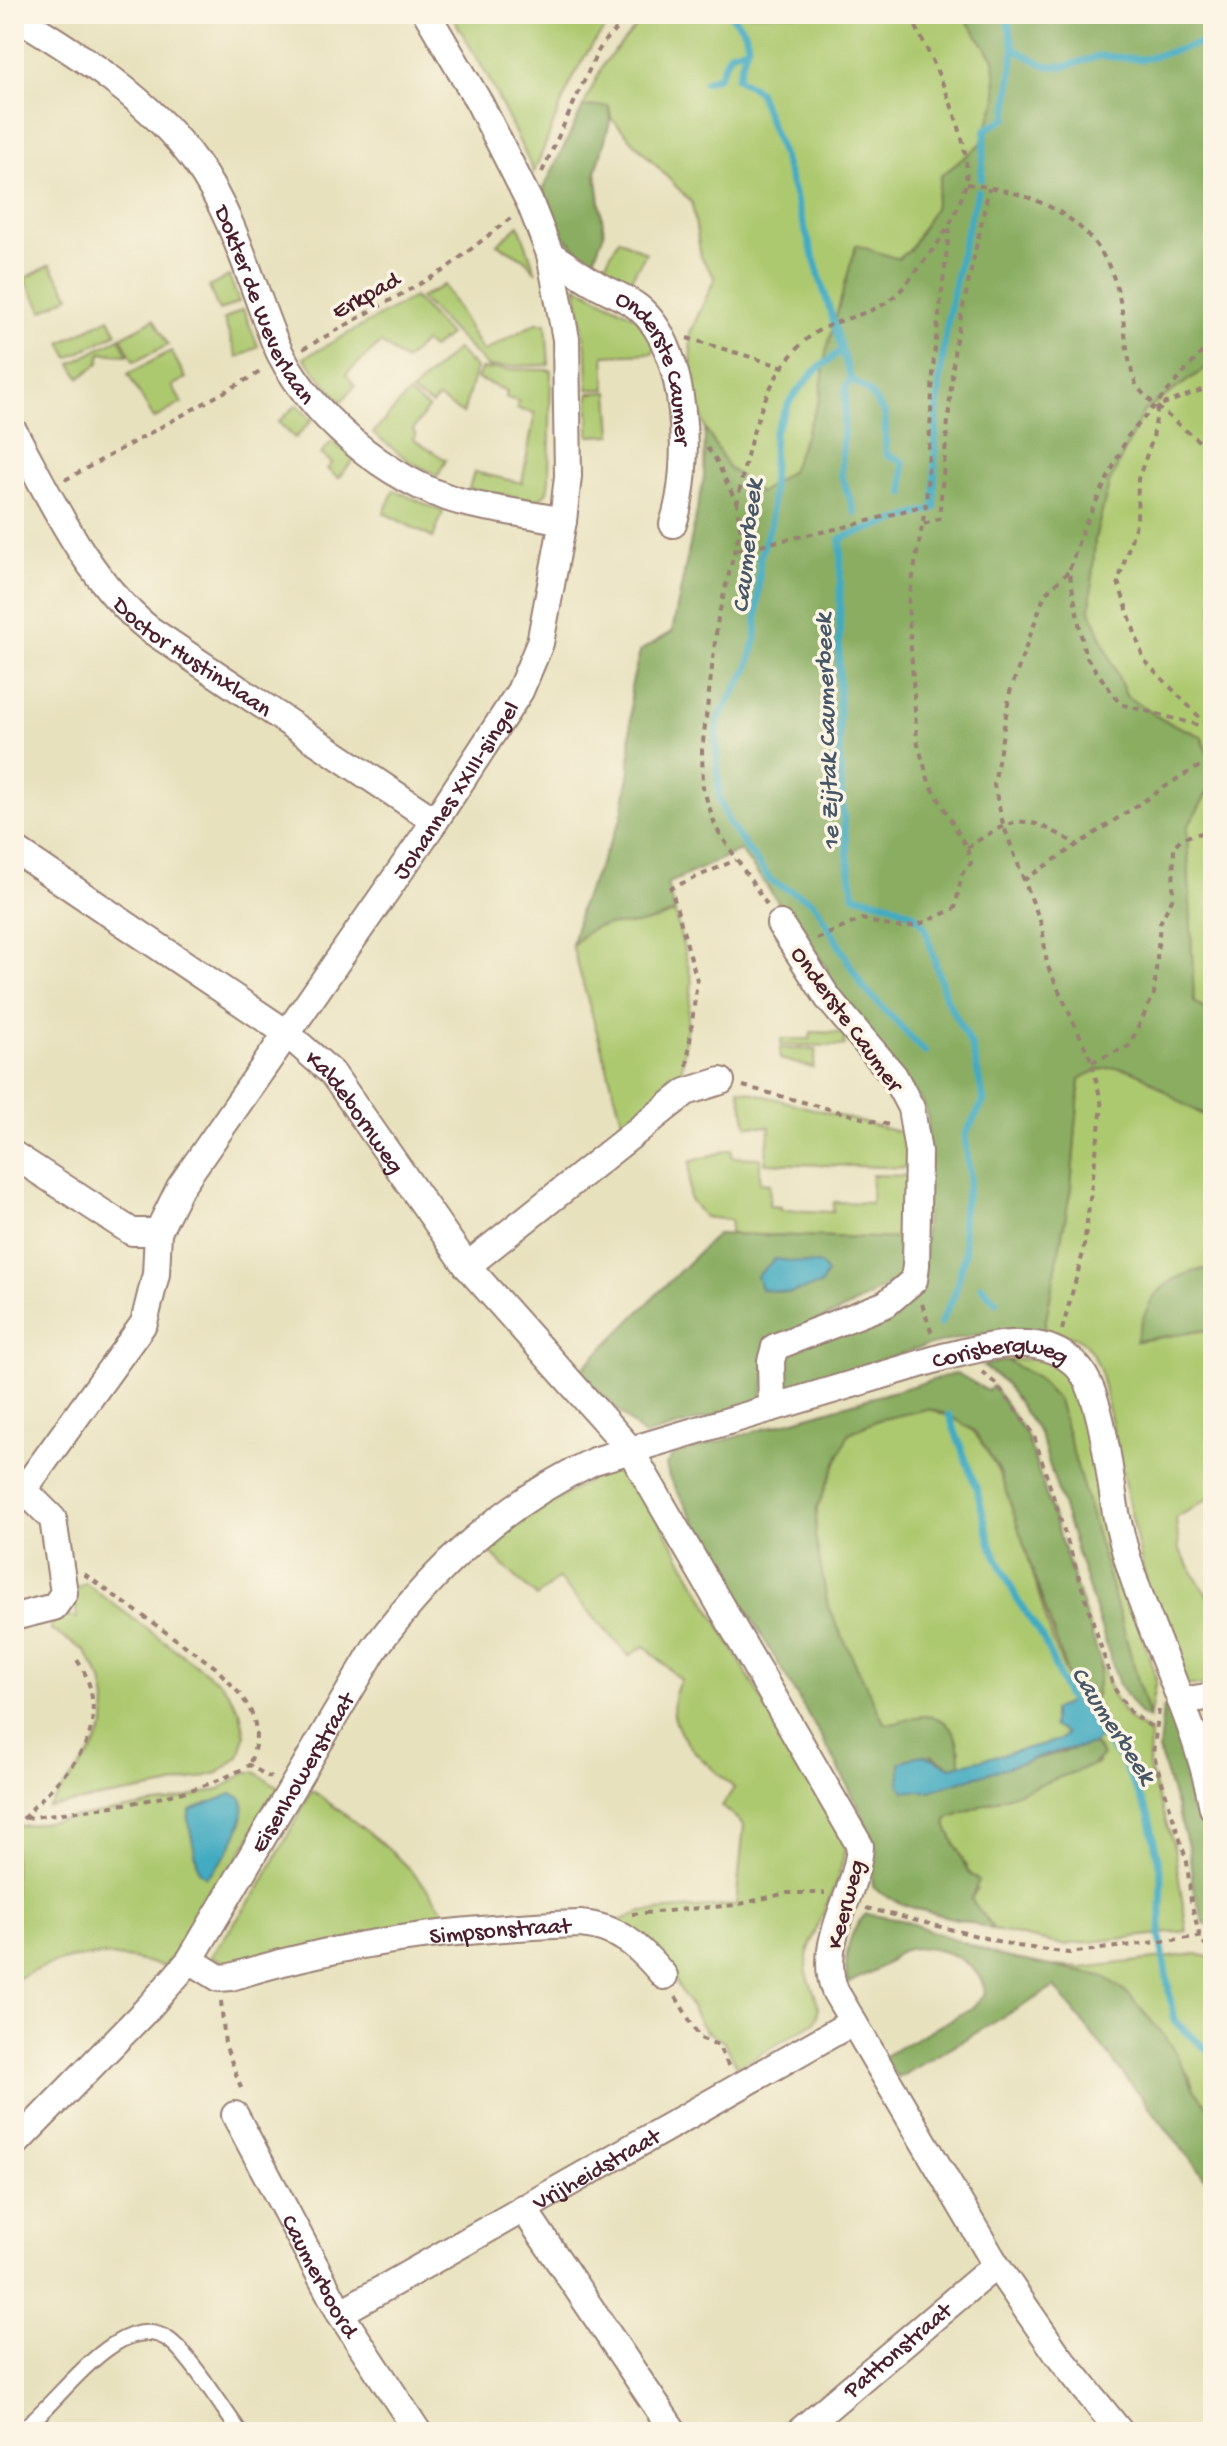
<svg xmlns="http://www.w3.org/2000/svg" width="1227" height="2446" font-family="'Gochi Hand',sans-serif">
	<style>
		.green { fill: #adc970; stroke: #7c744e; stroke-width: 2; fill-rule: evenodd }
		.forest { fill: #8aad62; stroke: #6a6646; stroke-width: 2 }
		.water { fill: #42abc1; stroke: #466576; stroke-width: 2 }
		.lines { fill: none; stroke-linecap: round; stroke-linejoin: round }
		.stream { stroke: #42abc1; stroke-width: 7 }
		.lane-casing { stroke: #998074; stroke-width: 18 }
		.street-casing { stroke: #998074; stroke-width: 30 }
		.path { stroke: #998074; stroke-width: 4; stroke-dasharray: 6 6; stroke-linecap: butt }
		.lane { stroke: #fff; stroke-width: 14 }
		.street { stroke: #fff; stroke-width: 26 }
		.labels { text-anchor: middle; stroke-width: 7; stroke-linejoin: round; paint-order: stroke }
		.street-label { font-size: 24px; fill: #4a1f2b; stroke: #fcf5e5 }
		.water-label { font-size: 26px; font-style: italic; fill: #475767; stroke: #fcf5e5 }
	</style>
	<rect width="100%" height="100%" fill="#fcf5e5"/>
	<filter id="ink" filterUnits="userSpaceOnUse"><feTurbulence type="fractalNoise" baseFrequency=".0125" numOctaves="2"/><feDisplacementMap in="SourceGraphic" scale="16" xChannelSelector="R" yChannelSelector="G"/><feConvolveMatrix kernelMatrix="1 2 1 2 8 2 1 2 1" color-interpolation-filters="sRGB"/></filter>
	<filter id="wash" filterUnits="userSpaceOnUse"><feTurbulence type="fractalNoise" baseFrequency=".006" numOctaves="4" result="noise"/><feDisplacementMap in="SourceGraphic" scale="32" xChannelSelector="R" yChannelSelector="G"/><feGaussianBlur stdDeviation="1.8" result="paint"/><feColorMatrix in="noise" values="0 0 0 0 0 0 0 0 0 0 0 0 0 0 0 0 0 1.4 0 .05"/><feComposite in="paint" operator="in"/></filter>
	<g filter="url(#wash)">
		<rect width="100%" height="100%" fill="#e8e1be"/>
		<!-- green -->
		<g class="green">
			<path d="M451 14H621C575 50 557 120 534 172L488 77Z"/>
			<polygon points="634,14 962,14 994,59 997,99 981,144 941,176 934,208 909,251 898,259 856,246 826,353 820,398 791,472 759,493 728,467 705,428 692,381 690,333 715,278 701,257 692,203 611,118 609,106 583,107 604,63 636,27"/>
			<polygon points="519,225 536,273 526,260 497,244"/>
			<polygon points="619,239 646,253 627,286 603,268"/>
			<polygon points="50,265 70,296 43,311 24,279"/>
			<polygon points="229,276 239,302 219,311 209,287"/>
			<polygon points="444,285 483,352 536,323 546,323 549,365 488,367 420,298"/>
			<polygon points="576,286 636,317 656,346 652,353 604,355 606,389 588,389 587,354"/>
			<polygon points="414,297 449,335 432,348 424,342 405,361 381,343 346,374 355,386 341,402 304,358"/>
			<polygon points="243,309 258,346 237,358 224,320"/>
			<polygon points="109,318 117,333 69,358 61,343"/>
			<polygon points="154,319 168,345 134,362 121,337"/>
			<polygon points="119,338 128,355 101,353 99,363 80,378 71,364"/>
			<polygon points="457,349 476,368 463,414 438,398 432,405 411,392"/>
			<polygon points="171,351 186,378 172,386 182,403 154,419 128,374"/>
			<polygon points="1213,363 1213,765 1201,736 1163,720 1126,696 1090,610 1095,539 1109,484 1143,412"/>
			<polygon points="481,369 551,370 549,480 547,492 537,501 469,489 474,472 522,483 535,413 517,409 518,401 506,398 507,391 477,379"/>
			<polygon points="609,392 612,435 589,436 589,393"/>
			<polygon points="408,394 428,408 413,430 416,435 413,439 446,460 438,476 409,461 373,433"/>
			<polygon points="297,405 312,420 295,438 278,422"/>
			<polygon points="332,441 355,459 338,478 327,469 332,463 321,454"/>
			<polygon points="394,490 443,512 433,538 384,513"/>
			<polygon points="1213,783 1213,1015 1194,1002 1187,828"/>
			<path d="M675 913 692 982 680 1083 625 1130 572 945C600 918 603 927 637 924 650 923 664 916 675 913Z"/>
			<polygon points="811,1032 843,1033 845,1046 781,1045 781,1039 810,1039"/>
			<polygon points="780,1048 816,1050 813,1068 780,1059"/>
			<path d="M1123 1067 1154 1080 1200 1114 1213 1116V1268L1199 1270 1137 1341 1213 1329V1496L1176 1518 1179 1550 1213 1605V1687L1185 1684 1155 1624 1100 1369C1086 1336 1078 1336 1044 1330L1071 1188 1080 1079 1097 1068Z"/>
			<polygon points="739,1089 914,1136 913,1168 765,1163 770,1127 747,1125"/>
			<polygon points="732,1149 732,1157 760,1158 760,1183 770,1184 769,1206 781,1207 781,1210 833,1212 834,1202 871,1203 872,1175 913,1176 912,1239 730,1234 731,1220 704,1217 689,1198 690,1162"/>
			<polygon points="1032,1359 1047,1361 1075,1380 1122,1569 1156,1679 1149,1719 1058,1400 1037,1378 1006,1360"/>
			<path d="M927 1409C944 1414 964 1420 975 1434 1031 1506 1032 1623 1081 1702L1068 1703 1059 1728 1066 1734 1060 1740 960 1766V1750L916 1717 892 1725 884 1723 828 1607 815 1536 817 1508 849 1433 878 1420Z"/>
			<path d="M612 1466 629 1467 845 1845C842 1885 816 1919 807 1957 801 1982 827 1999 815 2022L738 2067 723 2040 705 2031 672 1975 616 1922 642 1912 736 1905 744 1825 722 1806 734 1788C703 1759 654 1727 681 1680L645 1646 629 1656 558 1578 537 1597 483 1546Z"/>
			<polygon points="85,1583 222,1684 240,1711 245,1736 239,1757 218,1773 169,1786 48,1807 92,1752 105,1725 106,1700 102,1680 85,1651 50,1629 56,1614 77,1618 74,1591"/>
			<path d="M1101 1663C1110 1691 1121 1722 1150 1732L1149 1768 1174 1847 1187 1931 1063 1945 994 1930 971 1899 977 1890 946 1825 948 1818 1098 1763 1099 1749 1093 1744 1106 1730 1089 1707 1096 1695Z"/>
			<path d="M246 1772H255L280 1788 193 1931 164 1967C105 1949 70 1952 14 1980V1827L169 1802 220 1789ZM188 1819 242 1822 215 1869 206 1876 199 1871Z"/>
			<path d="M312 1790C368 1832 411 1860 450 1920L244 1962 228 1964 211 1956 260 1887Z"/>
			<polygon points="1196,1954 1208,1957 1213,1963 1213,2113 1195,2091 1189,2075 1105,1977 1054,1966 1082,1968"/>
		</g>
		<!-- forest -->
		<g class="forest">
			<path d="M962 14H1213V363L1143 412 1109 484 1095 539 1090 610 1126 696 1163 720 1201 736 1213 765V783L1187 828 1194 1002 1213 1015V1116C1162 1107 1141 1042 1080 1079L1071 1188 1044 1330C964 1326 862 1366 786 1392L781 1388 782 1358 794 1346 908 1305 920 1294 923 1286 928 1119 923 1103 828 981 826 967 740 850 667 884 675 913C664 916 650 923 638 924 603 927 600 918 572 945L581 905 621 819 630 770 631 687 640 651 672 632 704 477 705 428 728 467 759 493 791 471 820 398 826 353 856 245 898 259 909 251 934 208 941 176 981 144 997 99 994 59Z"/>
			<polygon points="609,106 611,118 596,172 604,233 595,256 589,260 565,238 543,190 583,107"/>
			<path d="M717 1234 912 1239 910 1270C868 1302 824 1319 775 1337L760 1402 644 1436 579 1372Z"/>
			<path d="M1213 1268V1329L1136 1341C1147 1296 1165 1274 1213 1268Z"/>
			<polygon points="1006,1360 1037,1378 1058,1400 1149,1719 1140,1714 1119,1685 1040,1435 1004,1382 983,1366"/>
			<path d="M957 1373 988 1391 993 1386 1027 1436 1101 1663 1096 1695 1089 1707 1081 1702 1070 1683 999 1470 974 1431 949 1415 927 1409 878 1420 849 1433 817 1508 815 1536 828 1607 884 1723C896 1726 904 1719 916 1717 950 1712 960 1735 960 1766L951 1767 931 1754 953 1781 1093 1744 1103 1755 1091 1766 948 1818 946 1825 968 1872 979 1880 971 1899 994 1930C959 1916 900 1912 873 1887L870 1843 863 1816 834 1759 669 1477 666 1465 673 1455Z"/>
			<polygon points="1173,1707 1213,1836 1213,1926 1204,1923 1193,1887 1189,1849 1159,1751 1163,1708"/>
			<path d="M866 1914 901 1920 1001 1956 1105 1977 1130 1996 1171 2044 1195 2091 1213 2113V2188L1055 1987 898 2078 881 2058 973 2007 985 1993C982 1960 931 1940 901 1951 896 1953 891 1959 887 1963 875 1971 861 1977 848 1983 843 1960 848 1931 866 1914Z"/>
		</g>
		<!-- water -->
		<g class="water">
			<polygon points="775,1259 821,1265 827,1273 821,1285 789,1293 761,1289 757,1276"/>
			<path d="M1081 1702 1089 1707 1106 1731 1093 1744 1059 1751 929 1791H904L900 1785V1763C928 1749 926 1757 951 1767L1060 1740 1066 1734 1053 1726V1710L1068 1703Z"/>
			<path d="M232 1794 242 1798C249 1822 225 1862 206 1877L199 1871 188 1819 190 1810Z"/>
		</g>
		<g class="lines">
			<!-- stream -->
			<g class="stream">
				<polyline points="730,14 745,31 748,44 737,78 758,91 783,157 842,350 814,372 791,399 774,433 771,523 760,557 756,638 748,669 718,719 716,740 719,797 729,824 771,881 810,900 818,908 862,986 925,1052"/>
				<polyline points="1014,49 1047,66 1066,66 1100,56 1144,59 1213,40"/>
				<polyline points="705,82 719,76 730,53 746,48"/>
				<polyline points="981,179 986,129 1007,118 1014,49 1006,14"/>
				<polyline points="842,350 851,379 846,387 841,474 855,513"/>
				<polyline points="851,379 868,391 885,414 886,454 903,462 904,494"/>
				<polyline points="981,1286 996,1302"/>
				<path d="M940 1324 954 1296 965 1254 962 1215 970 1178 965 1135 984 1101 972 1047 946 998 924 925 913 914 888 903 854 895C832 779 840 656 841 538L935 508C932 403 947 292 978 191"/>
				<polyline points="949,1415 977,1490 991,1545 1018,1601 1044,1640 1067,1696 1077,1708"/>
				<polyline points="1096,1730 1122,1761 1149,1816 1162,1879 1160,1937 1174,2021 1213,2055"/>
			</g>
		</g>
	</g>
	<g filter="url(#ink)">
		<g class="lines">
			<defs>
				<path id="lane" d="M18 2432C56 2409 118 2305 169 2340 189 2354 224 2410 240 2432"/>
				<g id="street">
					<path id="s1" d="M14 15C81 56 150 99 196 163 234 216 250 281 274 340 303 411 389 483 462 502 495 510 530 514 563 521"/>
					<path id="s2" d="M550 254C565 264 580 275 596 284 610 292 627 298 639 308 689 349 692 468 673 524"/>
					<path id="s3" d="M14 432C52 501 87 579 149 629L435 821"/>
					<path id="s4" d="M14 849 285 1032 332 1073 467 1266 629 1448 860 1846C857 1895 816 1942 835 1991L996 2265 1058 2355 1120 2432"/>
					<polyline points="14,1155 132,1232 158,1232"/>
					<polyline points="467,1266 686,1092 721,1081"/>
					<polyline points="772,1406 771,1361 775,1347 886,1304 914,1280 916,1265 918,1152 911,1108 894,1076 828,998 780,924"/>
					<path id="s5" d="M14 1503 144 1323 156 1274 158 1232 180 1187 435 821 520 691 540 643 563 521 568 476 566 339 550 254 530 203 480 104 427 14"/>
					<polyline points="14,1617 54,1607 64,1593 53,1519 24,1490"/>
					<polyline points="1181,1701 1213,1696"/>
					<path id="s6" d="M190 1960 219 1978 231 1977C345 1941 461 1928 580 1924 619 1927 640 1947 664 1976"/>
					<path id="s7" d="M235 2115 340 2313 418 2432"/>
					<path id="s8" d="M14 2145 150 2006 190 1960 375 1648C435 1567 503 1504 594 1461L943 1357C987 1347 1041 1329 1077 1366 1103 1393 1109 1475 1116 1513 1136 1615 1194 1705 1213 1808"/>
					<polyline points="523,2208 674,2432"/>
					<path id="s9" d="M340 2313 853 2022"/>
					<path id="s10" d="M799 2432 996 2265"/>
				</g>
			</defs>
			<!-- lane casing -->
			<use href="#lane" class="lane-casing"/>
			<!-- street casing -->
			<use href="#street" class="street-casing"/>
			<!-- path -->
			<g class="path">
				<polyline points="542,172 597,53 606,39 635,14"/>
				<path d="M967 184C1034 192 1097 217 1117 288 1126 319 1124 354 1136 384 1141 397 1199 440 1213 453"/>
				<polyline points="687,338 784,367"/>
				<polyline points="303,349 443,271 512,217"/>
				<polyline points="1213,386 1158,406 1153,438 1138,479 1137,521 1118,582 1144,660 1213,731"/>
				<polyline points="707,448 715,458 737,504 740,529 718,618 702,750 703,788 716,828 767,905"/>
				<polyline points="65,480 264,370"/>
				<polyline points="14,504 24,499"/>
				<path d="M737 504C748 447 761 379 807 339 830 319 858 319 884 304 900 295 913 275 925 260 943 238 958 213 965 186 976 141 929 55 910 14"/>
				<polyline points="924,524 939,519 955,344 989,188"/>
				<polyline points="737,550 850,526 925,505"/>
				<polyline points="1209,728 1120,704 1085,655 1069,571 1082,531 1128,436 1213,340"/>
				<path d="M967 848C1019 813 1024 814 1078 845"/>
				<polyline points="1024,880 1003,824 994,785 1010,692 1022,658 1045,594 1069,571"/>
				<path d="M817 939 862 919C908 933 913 928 955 908L962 874 971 863 967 848 929 782 917 741 908 604 926 504 934 356 950 225"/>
				<polyline points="1092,1062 1129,1046 1154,994 1160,923 1173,897 1174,846 1182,838 1213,830"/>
				<polyline points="687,1066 697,980 671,888 736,860"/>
				<polyline points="743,1086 889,1125"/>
				<polyline points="922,1304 933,1337"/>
				<polyline points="1062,1330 1083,1253 1102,1106 1092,1062 1047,965 1042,926 1024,880 1180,777 1213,759"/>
				<polyline points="982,1372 995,1383 1033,1433 1114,1688 1130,1712 1154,1729"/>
				<path d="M84 1574 215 1667C245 1699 268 1719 249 1765"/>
				<polyline points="1159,1710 1153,1753 1187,1862 1191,1902 1200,1937 1213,1956"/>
				<path d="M23 1819C42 1796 70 1773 84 1747 99 1720 94 1681 76 1659"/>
				<path d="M14 1820C86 1808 188 1803 249 1765L271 1778"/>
				<polyline points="866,1908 1017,1946 1069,1953 1213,1935"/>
				<polyline points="632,1914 736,1905 787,1893 825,1893"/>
				<polyline points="676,1997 700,2038 718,2045 729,2067"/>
				<polyline points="221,2001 225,2044 243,2093"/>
			</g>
			<!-- lane -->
			<use href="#lane" class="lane"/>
			<!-- street -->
			<use href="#street" class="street"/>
		</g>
	</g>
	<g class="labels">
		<!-- street labels -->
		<g class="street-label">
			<text transform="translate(365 294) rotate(-29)" y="8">Erkpad</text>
			<text dy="8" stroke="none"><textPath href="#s1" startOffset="394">Dokter de Weverlaan</textPath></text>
			<text dy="8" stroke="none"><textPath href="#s2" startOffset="166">Onderste Caumer</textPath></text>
			<text dy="8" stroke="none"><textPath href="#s3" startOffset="292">Doctor Hustinxlaan</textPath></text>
			<text dy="8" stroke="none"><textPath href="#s5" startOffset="848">Johannes XXIII-singel</textPath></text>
			<text transform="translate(848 1018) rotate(54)" y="8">Onderste Caumer</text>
			<text dy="8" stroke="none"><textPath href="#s4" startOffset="434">Kaldebornweg</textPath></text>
			<text dy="8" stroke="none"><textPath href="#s8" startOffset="1332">Corisbergweg</textPath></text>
			<text dy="8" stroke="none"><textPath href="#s8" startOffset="474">Eisenhowerstraat</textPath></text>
			<text transform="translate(844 1904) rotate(-75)" y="8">Keerweg</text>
			<text dy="8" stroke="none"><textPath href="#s6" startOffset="320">Simpsonstraat</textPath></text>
			<text dy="8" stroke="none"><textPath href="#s9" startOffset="294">Vrijheidstraat</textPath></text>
			<text dy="8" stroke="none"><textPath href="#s7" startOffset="182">Caumerboord</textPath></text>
			<text dy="8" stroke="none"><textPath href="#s10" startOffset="128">Pattonstraat</textPath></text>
		</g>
		<!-- water labels -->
		<g class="water-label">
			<text transform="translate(745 546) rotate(-84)" y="9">Caumerbeek</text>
			<text transform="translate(825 732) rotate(-92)" y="9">1e Zijtak Caumerbeek</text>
			<text transform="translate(1115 1724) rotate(57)" y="9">Caumerbeek</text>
		</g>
	</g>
	<!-- margin -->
	<rect width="1227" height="2446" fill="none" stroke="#fcf5e5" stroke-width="48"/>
</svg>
